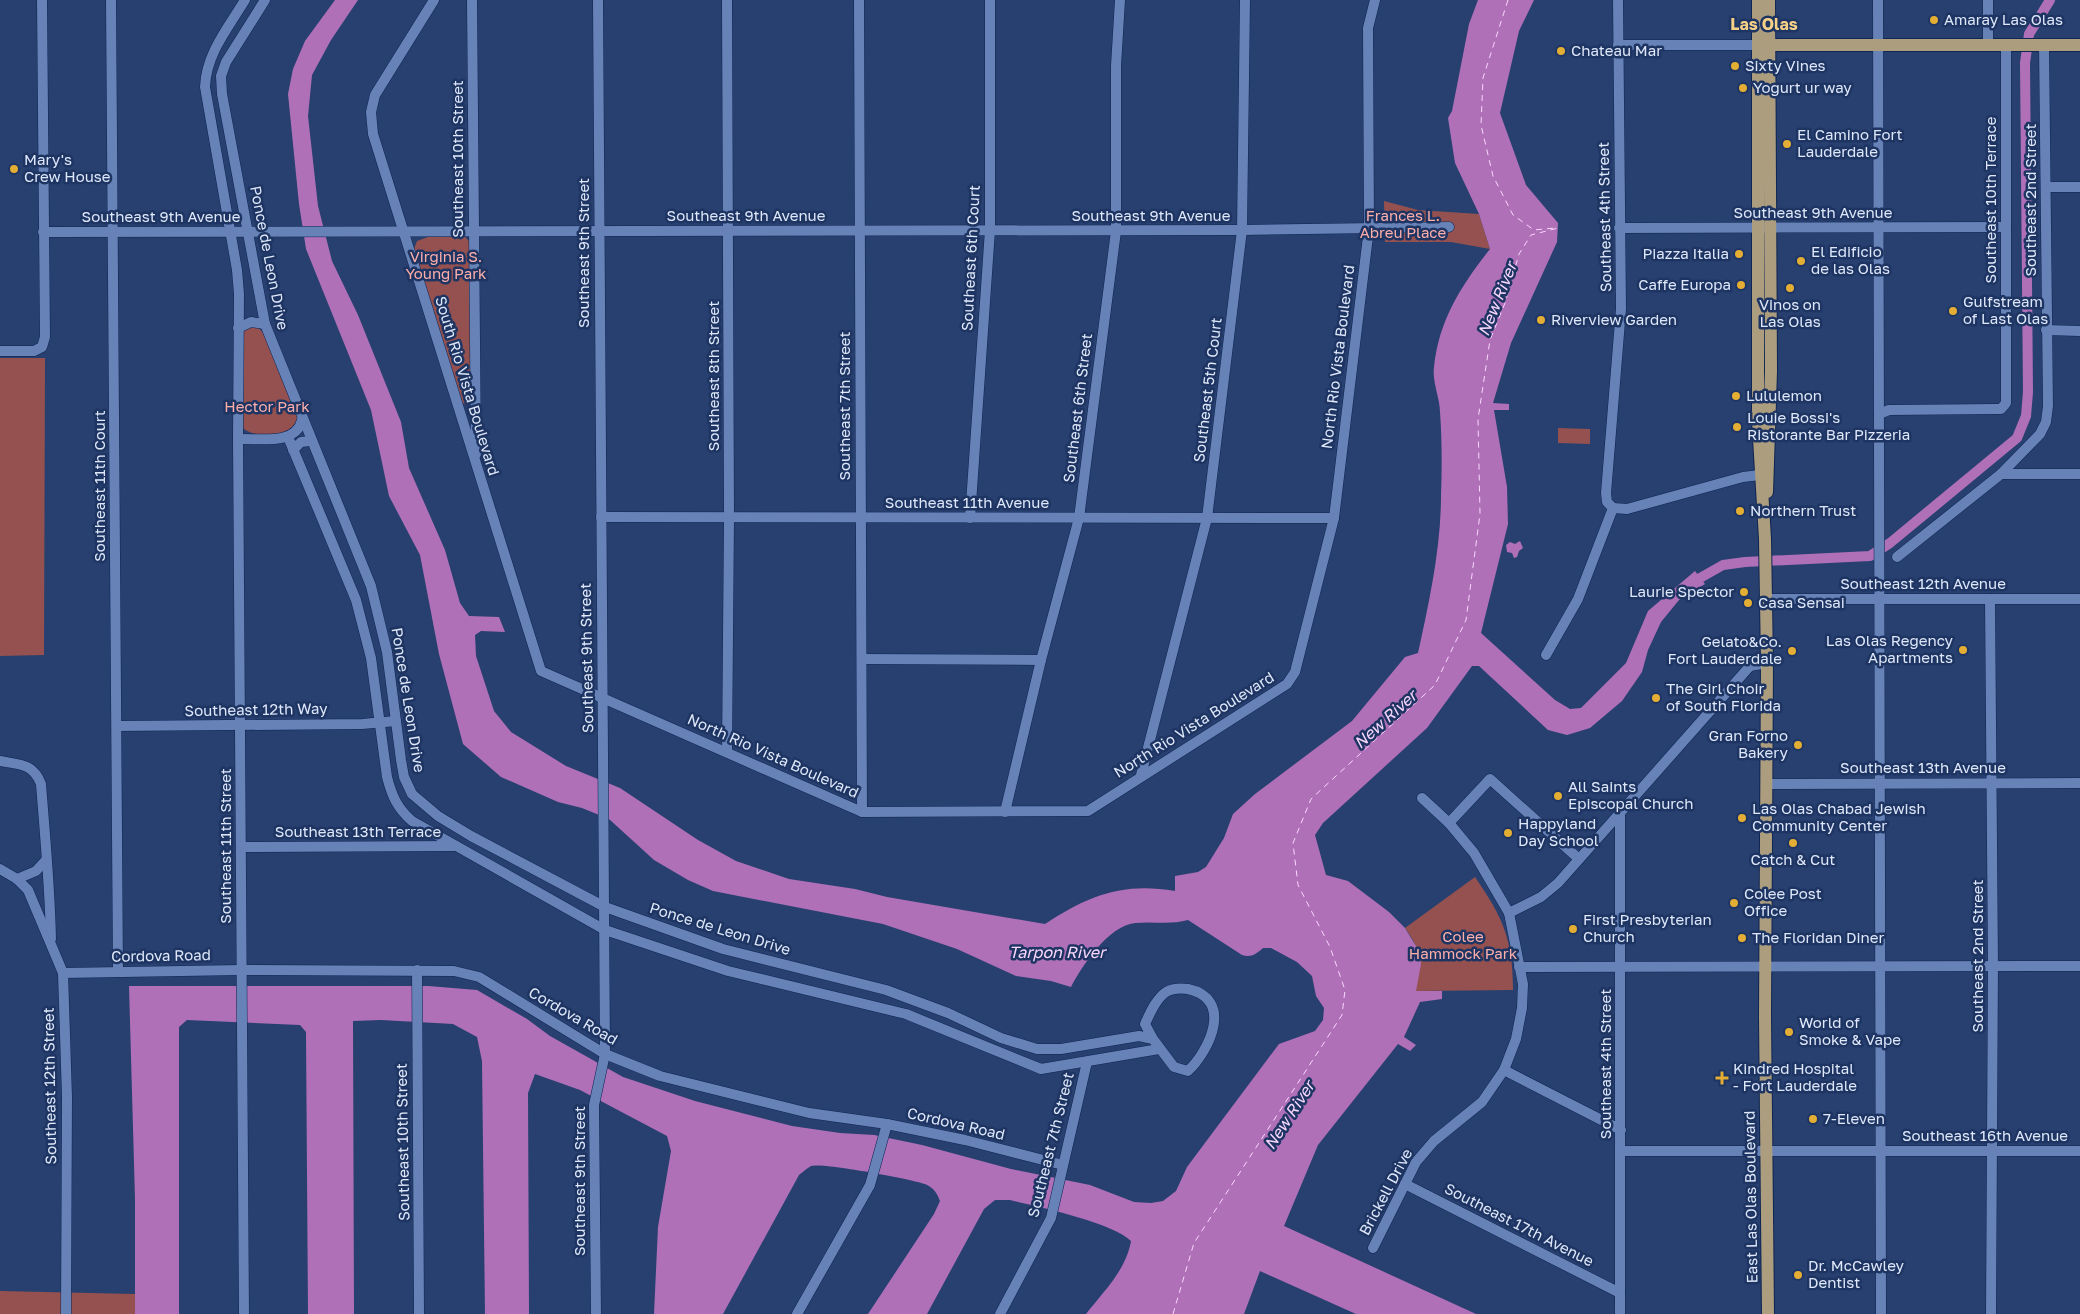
<svg xmlns="http://www.w3.org/2000/svg" width="2080" height="1314" font-family="'Golos Text',sans-serif">
	<style>
		.green { fill: #94514f }
		.water { fill: #b070b8 }
		.lines { fill: none; stroke-linecap: round; stroke-linejoin: round }
		.canal { stroke: #b070b8; stroke-width: 10 }
		.ferry { stroke: #f9d7fd; stroke-width: 1; stroke-dasharray: 6 5; stroke-linecap: butt }
		.minor-casing { stroke: #0f2552; stroke-width: 11 }
		.major-casing { stroke: #0f2552; stroke-width: 14 }
		.minor { stroke: #6682b7; stroke-width: 10 }
		.major { stroke: #ac9d7f; stroke-width: 12 }
		.poi-dot { fill: #e4ae35; stroke: #1e3563; stroke-width: 2 }
		.labels { text-anchor: middle; stroke-width: 5; stroke-linejoin: round; paint-order: stroke }
		.poi-label { font-size: 15px; fill: #dfe8fa; stroke: #1e3563; text-anchor: start }
		.street-label { font-size: 15px; fill: #dfe8fa; stroke: #1e3563 }
		.park-label { font-size: 15px; fill: #feafaa; stroke: #1e3563 }
		.neighbourhood-label { font-size: 16px; font-weight: bold; fill: #f6d087; stroke: #1e3563 }
		.water-label { font-size: 16px; font-style: italic; fill: #f9d7fd; stroke: #1e3563 }
	</style>
	<rect width="100%" height="100%" fill="#28406f"/>
	<!-- green -->
	<g class="green">
		<polygon points="1384,201 1418,210 1479,214 1490,249 1451,242 1385,242"/>
		<polygon points="428,237 465,237 470,242 472,400 466,405 460,401 414,249 417,241"/>
		<path d="M257 326 263 333 298 420 297 425C293 428 288 432 283 433 271 435 247 437 241 425L242 331 246 327Z"/>
		<polygon points="0,358 45,358 44,655 0,656"/>
		<polygon points="1558,428 1590,429 1590,444 1558,443"/>
		<path d="M1475 877C1503 918 1513 939 1513 990L1415 991C1421 963 1422 951 1405 928Z"/>
		<polygon points="0,1291 135,1294 135,1314 0,1314"/>
	</g>
	<!-- water -->
	<g class="water">
		<path d="M335 0H358L331 40 312 75 308 116 318 206 332 261 358 315 401 422 409 468 445 550 460 603 469 616 499 617 505 632 481 631 475 635 476 656 494 711 511 732 566 766 620 788 698 840 736 861 789 879 855 889 887 897 1045 924C1088 896 1122 882 1175 891V876L1198 872 1206 867 1224 838 1233 814 1255 794 1352 721 1405 657 1418 653C1429 603 1441 548 1441 496 1442 468 1442 440 1440 412 1440 398 1432 382 1434 367 1439 320 1461 286 1490 249L1479 214 1455 163 1448 118 1452 111 1469 24 1478 0H1534L1519 31 1500 113 1526 185 1558 223 1557 242 1511 343 1493 403 1509 404V410H1494L1507 487 1508 524 1481 633 1555 700 1570 709 1581 708 1626 663 1648 611 1695 571 1705 584 1679 600 1661 622 1648 650 1642 672 1622 701 1590 728 1567 735 1548 730 1479 666H1472L1427 728 1323 823 1315 835 1326 875 1348 881 1389 912 1405 928 1419 951 1421 964 1416 991H1442V999L1420 1002 1404 1037 1416 1045 1410 1051 1398 1044 1318 1145 1284 1226 1476 1314H1356L1260 1271 1244 1314H1086C1104 1291 1126 1270 1131 1241 1112 1222 1038 1207 1010 1200H995L984 1209 927 1314H868L934 1214 940 1201C937 1193 934 1188 925 1184 912 1179 820 1162 811 1166 807 1168 802 1173 799 1175L723 1314H654L658 1227 671 1151 667 1136 580 1090 535 1074 528 1093 529 1314H485L482 1061 477 1037 453 1024 381 1020 353 1021 354 1314H308L306 1032 300 1025 187 1020 179 1027V1314H135V1199L129 986H428L477 990 527 1019 550 1036 623 1077 695 1101 792 1126 840 1133 874 1135 922 1145 1011 1169 1090 1185 1134 1202 1151 1203 1163 1201 1176 1191 1187 1167 1279 1044 1315 1031 1323 1020 1324 1008 1316 996 1312 976 1297 962 1271 948H1263C1256 954 1251 958 1242 955L1188 920C1170 925 1153 921 1135 923 1108 926 1082 966 1071 987L1051 981 1016 976 957 949 883 924 713 891 688 880 654 860 609 819 582 808 558 802 501 777 463 744 439 654 420 555 389 496 371 410 306 249 299 204 288 94 293 69 305 41Z"/>
		<polygon points="1520,541 1523,548 1519,551 1517,557 1514,558 1512,553 1507,552 1506,545 1510,542 1515,544"/>
	</g>
	<g class="lines">
		<!-- canal -->
		<polyline class="canal" points="1700,578 1723,565 1745,562 1870,556 1890,543 2017,438 2026,416 2028,392 2025,63 2029,34 2050,0"/>
		<!-- ferry -->
		<g class="ferry">
			<polyline points="1508,0 1483,78 1481,125 1493,176 1513,215 1534,230 1555,228"/>
			<polyline points="1173,1314 1194,1243 1342,1015 1345,990 1330,947 1298,885 1293,843 1311,799 1435,685 1466,620 1480,514 1478,419 1490,340 1505,303 1519,254 1531,235 1558,228"/>
		</g>
		<defs>
			<g id="minor">
				<polyline points="111,0 118,972"/>
				<path d="M265 0 226 62 221 76 222 94 265 324 371 586 387 652 401 760 404 777 412 794 438 816 471 836 605 907 723 949 886 990 948 1013 1001 1038 1037 1049H1061L1139 1036 1153 1039 1174 1067 1188 1071C1210 1050 1234 999 1188 989 1181 988 1173 988 1166 992 1156 999 1150 1013 1145 1024L1153 1039"/>
				<polyline points="434,0 375,95 371,112 373,134 541,671 862,812 1088,811 1287,684 1295,672 1334,518 1369,228 1368,28 1375,0"/>
				<polyline points="472,0 476,454"/>
				<polyline points="859,0 862,812"/>
				<polyline points="1878,0 1881,1314"/>
				<polyline points="1988,44 1988,0"/>
				<polyline points="1618,45 1758,45"/>
				<polyline points="2046,187 2080,187"/>
				<polyline points="1619,228 2006,227"/>
				<polyline points="43,232 1242,230 1449,227"/>
				<polyline points="238,328 251,322 265,324"/>
				<polyline points="2046,330 2080,331"/>
				<polyline points="0,351 34,351 42,347 45,337 42,0"/>
				<polyline points="1879,414 1889,410 1996,409 2001,409 2006,403 2006,44"/>
				<path d="M288 437 356 600 371 658 387 777C392 796 397 808 412 821L605 930 728 971 906 1014 1041 1069 1159 1049"/>
				<path d="M238 439C259 438 296 446 302 420"/>
				<polyline points="293,450 301,442 310,441"/>
				<polyline points="2001,474 2080,474"/>
				<polyline points="1613,508 1607,502 1606,493 1621,309 1618,0"/>
				<polyline points="1613,508 1627,509 1743,477 1768,474"/>
				<polyline points="601,517 1334,518"/>
				<polyline points="970,518 990,230 990,0"/>
				<polyline points="1897,557 2001,474 2040,434 2046,422 2048,406 2044,45"/>
				<polyline points="1766,599 2080,599"/>
				<polyline points="1990,599 1993,965 1991,1314"/>
				<polyline points="1546,655 1578,599 1613,508"/>
				<polyline points="862,659 1041,660"/>
				<polyline points="117,726 362,724 396,721"/>
				<polyline points="727,752 729,518 727,0"/>
				<path d="M0 761C20 765 33 763 41 784 45 836 50 887 51 939"/>
				<polyline points="1141,775 1207,518 1242,230 1245,0"/>
				<polyline points="1766,784 2080,783"/>
				<polyline points="1005,812 1041,660 1079,518 1116,231 1116,66 1120,0"/>
				<polyline points="1620,814 1620,1314"/>
				<polyline points="1449,823 1490,779 1579,859"/>
				<polyline points="242,847 456,846"/>
				<polyline points="0,869 17,879 28,890 63,973 67,1097 66,1314"/>
				<polyline points="17,879 36,871 46,860"/>
				<polyline points="1509,913 1541,897 1558,883 1750,666 1767,663"/>
				<polyline points="1519,967 2080,966"/>
				<polyline points="417,970 419,1314"/>
				<polyline points="63,973 241,970 454,971 479,977 605,1054 660,1076 809,1113 887,1124 965,1140 1063,1165"/>
				<polyline points="1504,1070 1621,1130"/>
				<polyline points="1621,1151 2080,1151"/>
				<polyline points="1405,1184 1620,1293"/>
				<polyline points="1373,1248 1416,1162 1434,1141 1482,1102 1504,1070 1516,1039 1522,1008 1523,984 1509,913 1474,853 1449,823 1422,798"/>
				<path d="M244 1314 238 439 239 294 237 270 205 87C206 54 228 28 245 0"/>
				<polyline points="596,1314 594,1105 605,1054 598,0"/>
				<polyline points="797,1314 870,1185 887,1124"/>
				<polyline points="1000,1314 1051,1218 1087,1062"/>
			</g>
			<g id="major">
				<polyline points="1758,0 1758,421 1765,539 1767,663 1765,1016 1768,1314"/>
				<polyline points="1763,45 2080,45"/>
				<polyline points="1767,492 1771,371 1769,0"/>
			</g>
		</defs>
		<!-- minor casing -->
		<use href="#minor" class="minor-casing"/>
		<!-- major casing -->
		<use href="#major" class="major-casing"/>
		<!-- minor -->
		<use href="#minor" class="minor"/>
		<!-- major -->
		<use href="#major" class="major"/>
	</g>
	<!-- markers -->
	<g class="poi-dot">
		<circle cx="1934" cy="20" r="5"/>
		<circle cx="1561" cy="51" r="5"/>
		<circle cx="1735" cy="66" r="5"/>
		<circle cx="1743" cy="88" r="5"/>
		<circle cx="1787" cy="144" r="5"/>
		<circle cx="14" cy="169" r="5"/>
		<circle cx="1739" cy="254" r="5"/>
		<circle cx="1801" cy="261" r="5"/>
		<circle cx="1741" cy="285" r="5"/>
		<circle cx="1790" cy="288" r="5"/>
		<circle cx="1953" cy="311" r="5"/>
		<circle cx="1541" cy="320" r="5"/>
		<circle cx="1736" cy="396" r="5"/>
		<circle cx="1737" cy="427" r="5"/>
		<circle cx="1740" cy="511" r="5"/>
		<circle cx="1744" cy="592" r="5"/>
		<circle cx="1748" cy="603" r="5"/>
		<circle cx="1963" cy="650" r="5"/>
		<circle cx="1792" cy="651" r="5"/>
		<circle cx="1656" cy="698" r="5"/>
		<circle cx="1798" cy="745" r="5"/>
		<circle cx="1558" cy="796" r="5"/>
		<circle cx="1742" cy="818" r="5"/>
		<circle cx="1508" cy="833" r="5"/>
		<circle cx="1793" cy="843" r="5"/>
		<circle cx="1734" cy="903" r="5"/>
		<circle cx="1573" cy="929" r="5"/>
		<circle cx="1742" cy="938" r="5"/>
		<circle cx="1789" cy="1032" r="5"/>
		<path d="M1719.5 1070.5h5v5h5v5h-5v5h-5v-5h-5v-5h5z"/>
		<circle cx="1813" cy="1119" r="5"/>
		<circle cx="1798" cy="1275" r="5"/>
	</g>
	<g class="labels">
		<!-- poi labels -->
		<g class="poi-label">
			<text x="1944" y="25">Amaray Las Olas</text>
			<text x="1571" y="56">Chateau Mar</text>
			<text x="1745" y="71">Sixty Vines</text>
			<text x="1753" y="93">Yogurt ur way</text>
			<text x="1797" y="140">El Camino Fort<tspan x="1797" dy="17">Lauderdale</tspan></text>
			<text x="24" y="165">Mary's<tspan x="24" dy="17">Crew House</tspan></text>
			<text x="1811" y="257">El Edificio<tspan x="1811" dy="17">de las Olas</tspan></text>
			<text x="1729" y="259" text-anchor="end">Piazza Italia</text>
			<text x="1731" y="290" text-anchor="end">Caffe Europa</text>
			<text x="1963" y="307">Gulfstream<tspan x="1963" dy="17">of Last Olas</tspan></text>
			<text x="1790" y="310" text-anchor="middle">Vinos on<tspan x="1790" dy="17">Las Olas</tspan></text>
			<text x="1551" y="325">Riverview Garden</text>
			<text x="1746" y="401">Lululemon</text>
			<text x="1747" y="423">Louie Bossi's<tspan x="1747" dy="17">Ristorante Bar Pizzeria</tspan></text>
			<text x="1750" y="516">Northern Trust</text>
			<text x="1734" y="597" text-anchor="end">Laurie Spector</text>
			<text x="1758" y="608">Casa Sensai</text>
			<text x="1953" y="646" text-anchor="end">Las Olas Regency<tspan x="1953" dy="17">Apartments</tspan></text>
			<text x="1782" y="647" text-anchor="end">Gelato&amp;Co.<tspan x="1782" dy="17">Fort Lauderdale</tspan></text>
			<text x="1666" y="694">The Girl Choir<tspan x="1666" dy="17">of South Florida</tspan></text>
			<text x="1788" y="741" text-anchor="end">Gran Forno<tspan x="1788" dy="17">Bakery</tspan></text>
			<text x="1568" y="792">All Saints<tspan x="1568" dy="17">Episcopal Church</tspan></text>
			<text x="1752" y="814">Las Olas Chabad Jewish<tspan x="1752" dy="17">Community Center</tspan></text>
			<text x="1518" y="829">Happyland<tspan x="1518" dy="17">Day School</tspan></text>
			<text x="1793" y="865" text-anchor="middle">Catch &amp; Cut</text>
			<text x="1744" y="899">Colee Post<tspan x="1744" dy="17">Office</tspan></text>
			<text x="1583" y="925">First Presbyterian<tspan x="1583" dy="17">Church</tspan></text>
			<text x="1752" y="943">The Floridan Diner</text>
			<text x="1799" y="1028">World of<tspan x="1799" dy="17">Smoke &amp; Vape</tspan></text>
			<text x="1733" y="1074">Kindred Hospital<tspan x="1733" dy="17">- Fort Lauderdale</tspan></text>
			<text x="1823" y="1124">7-Eleven</text>
			<text x="1808" y="1271">Dr. McCawley<tspan x="1808" dy="17">Dentist</tspan></text>
		</g>
		<!-- street labels -->
		<g class="street-label">
			<text transform="translate(458 159) rotate(-90)" y="5">Southeast 10th Street</text>
			<text transform="translate(1991 200) rotate(-90)" y="5">Southeast 10th Terrace</text>
			<text transform="translate(2031 200) rotate(-90)" y="5">Southeast 2nd Street</text>
			<text x="1813" y="218">Southeast 9th Avenue</text>
			<text x="746" y="221">Southeast 9th Avenue</text>
			<text x="1151" y="221">Southeast 9th Avenue</text>
			<text x="161" y="222">Southeast 9th Avenue</text>
			<text transform="translate(1605 217) rotate(-91)" y="5">Southeast 4th Street</text>
			<text transform="translate(584 253) rotate(-90)" y="5">Southeast 9th Street</text>
			<text transform="translate(269 258) rotate(79)" y="5">Ponce de Leon Drive</text>
			<text transform="translate(971 258) rotate(-87)" y="5">Southeast 6th Court</text>
			<text transform="translate(1338 357) rotate(-83)" y="5">North Rio Vista Boulevard</text>
			<text transform="translate(714 376) rotate(-90)" y="5">Southeast 8th Street</text>
			<text transform="translate(467 386) rotate(73)" y="5">South Rio Vista Boulevard</text>
			<text transform="translate(1208 390) rotate(-83)" y="5">Southeast 5th Court</text>
			<text transform="translate(845 406) rotate(-90)" y="5">Southeast 7th Street</text>
			<text transform="translate(1078 408) rotate(-83)" y="5">Southeast 6th Street</text>
			<text transform="translate(100 486) rotate(-90)" y="5">Southeast 11th Court</text>
			<text x="967" y="508">Southeast 11th Avenue</text>
			<text x="1923" y="589">Southeast 12th Avenue</text>
			<text transform="translate(587 658) rotate(-91)" y="5">Southeast 9th Street</text>
			<text transform="translate(408 700) rotate(81)" y="5">Ponce de Leon Drive</text>
			<text transform="translate(256 710) rotate(-1)" y="5">Southeast 12th Way</text>
			<text transform="translate(1194 725) rotate(-32)" y="5">North Rio Vista Boulevard</text>
			<text transform="translate(773 756) rotate(24)" y="5">North Rio Vista Boulevard</text>
			<text x="1923" y="773">Southeast 13th Avenue</text>
			<text x="358" y="837">Southeast 13th Terrace</text>
			<text transform="translate(226 846) rotate(-90)" y="5">Southeast 11th Street</text>
			<text transform="translate(720 929) rotate(17)" y="5">Ponce de Leon Drive</text>
			<text transform="translate(161 956) rotate(-1)" y="5">Cordova Road</text>
			<text transform="translate(1978 956) rotate(-90)" y="5">Southeast 2nd Street</text>
			<text transform="translate(573 1016) rotate(30)" y="5">Cordova Road</text>
			<text transform="translate(1606 1064) rotate(-90)" y="5">Southeast 4th Street</text>
			<text transform="translate(50 1086) rotate(-91)" y="5">Southeast 12th Street</text>
			<text transform="translate(956 1124) rotate(13)" y="5">Cordova Road</text>
			<text x="1985" y="1141">Southeast 16th Avenue</text>
			<text transform="translate(403 1142) rotate(-91)" y="5">Southeast 10th Street</text>
			<text transform="translate(1051 1145) rotate(-76)" y="5">Southeast 7th Street</text>
			<text transform="translate(580 1181) rotate(-90)" y="5">Southeast 9th Street</text>
			<text transform="translate(1386 1192) rotate(-62)" y="5">Brickell Drive</text>
			<text transform="translate(1751 1197) rotate(-91)" y="5">East Las Olas Boulevard</text>
			<text transform="translate(1519 1225) rotate(27)" y="5">Southeast 17th Avenue</text>
		</g>
		<!-- park labels -->
		<g class="park-label">
			<text x="1403" y="221">Frances L.<tspan x="1403" dy="17">Abreu Place</tspan></text>
			<text x="446" y="262">Virginia S.<tspan x="446" dy="17">Young Park</tspan></text>
			<text x="267" y="412">Hector Park</text>
			<text x="1463" y="942">Colee<tspan x="1463" dy="17">Hammock Park</tspan></text>
		</g>
		<!-- neighbourhood labels -->
		<g class="neighbourhood-label">
			<text x="1764" y="30">Las Olas</text>
		</g>
		<!-- water labels -->
		<g class="water-label">
			<text transform="translate(1497 299) rotate(-68)" y="6">New River</text>
			<text transform="translate(1385 719) rotate(-42)" y="6">New River</text>
			<text x="1057" y="958">Tarpon River</text>
			<text transform="translate(1289 1115) rotate(-57)" y="6">New River</text>
		</g>
	</g>
</svg>
